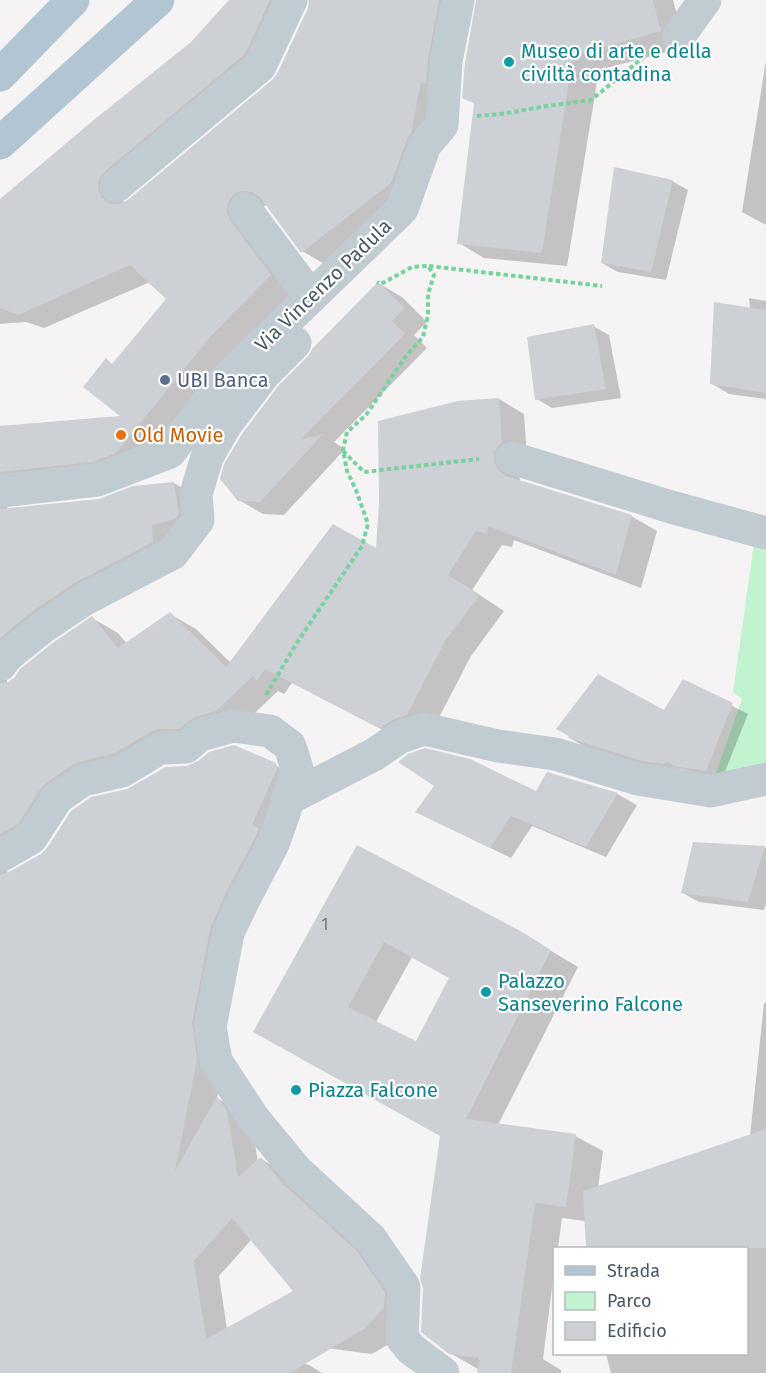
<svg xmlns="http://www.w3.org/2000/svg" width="766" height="1373" font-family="'Fira Sans',sans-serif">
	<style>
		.green { fill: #c1f3d0 }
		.shadow { fill: #0003; fill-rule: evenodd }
		.building { fill: #cdd0d5; fill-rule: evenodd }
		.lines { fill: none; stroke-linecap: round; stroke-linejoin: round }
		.path { stroke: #77d39d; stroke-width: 4; stroke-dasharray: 4.5 3; stroke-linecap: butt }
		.minor { stroke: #c0cbd2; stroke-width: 33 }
		.major { stroke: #b2c5d2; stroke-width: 33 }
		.culture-dot { fill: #0f9aa8; stroke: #fff; stroke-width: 2 }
		.service-dot { fill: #5c6f8a; stroke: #fff; stroke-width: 2 }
		.food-dot { fill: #e8710a; stroke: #fff; stroke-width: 2 }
		.labels { text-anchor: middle; stroke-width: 4.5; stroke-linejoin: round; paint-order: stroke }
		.number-label { font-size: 16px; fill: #6a767f }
		.culture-label { font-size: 20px; fill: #0d838f; stroke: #fff; text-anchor: start }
		.street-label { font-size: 20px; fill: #495862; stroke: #fff }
		.service-label { font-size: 20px; fill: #4e5e75; stroke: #fff; text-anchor: start }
		.food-label { font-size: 20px; fill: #c56008; stroke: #fff; text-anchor: start }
	</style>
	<rect width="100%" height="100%" fill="#f5f3f3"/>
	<!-- green -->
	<polygon class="green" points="754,543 764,546 766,552 766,768 713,781 742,699 733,692"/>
	<!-- shadow -->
	<g class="shadow">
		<path d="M231 0H306L124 194 123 204 273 81 320 0H471L436 148 328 266 302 251 267 205 260 208 296 290 142 467 8 499 7 511 99 500 174 483 199 498 204 529 100 598 7 677V684L92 618 118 633 127 644 170 614 196 629 231 663 377 550 499 399 524 414 527 457 519 477 521 482 631 516 657 531 641 588 514 540 512 547 502 545 472 590 504 611 471 656 433 729 406 742 292 683 284 694 278 691 242 725 105 776 9 862 7 874 275 765 301 780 235 944 217 1039 222 1076 217 1098 242 1113 252 1127 258 1162 261 1159 287 1174 382 1268 410 1308 389 1344 372 1354 280 1342 277 1354 309 1365 322 1373H0V428L123 417 106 360 114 365 168 299 150 282 44 328 26 322 0 324V201L192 43ZM252 1239 295 1292 227 1329 219 1276Z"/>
		<polygon points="495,0 673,0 686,47 599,70 567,266 484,258 459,243 475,104 464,97"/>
		<polygon points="766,60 766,225 742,212"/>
		<polygon points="672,181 688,190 666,280 618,272 602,263"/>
		<polygon points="378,283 402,297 427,322 414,335 427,348 334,442 345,449 284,515 263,514 239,500"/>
		<polygon points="749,298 766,301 766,399 729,394 711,383 750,309"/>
		<polygon points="593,326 609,335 621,398 552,408 537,399"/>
		<polygon points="683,681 748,714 722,779 692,774 683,769 681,772 659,769 585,747 570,738 664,712"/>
		<polygon points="548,774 617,794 637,805 606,857 532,826 511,858 437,822 536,793"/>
		<path d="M358 847 523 934 578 967 498 1125 575 1136 603 1151 598 1188 750 1136 764 1003H766V1373H611L606 1354H746V1248H588L586 1221 562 1218 558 1248H554V1272L543 1359 561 1370V1373H479L478 1369 450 1353 441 1136 282 1047ZM412 957 451 978 417 1043 376 1022Z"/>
		<polygon points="764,847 766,848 766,904 764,910 699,902 683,893"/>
	</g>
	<!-- building -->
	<g class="building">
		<polygon points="229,0 270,0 245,54 104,172 99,179 98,189 102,198 110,204 119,204 128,200 272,80 277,74 308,8 309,0 439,0 428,58 426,84 421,82 411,133 407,139 391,183 301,253 260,197 252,192 242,191 234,194 228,202 227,212 230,220 271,275 211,336 116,453 93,462 0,472 0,426 120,416 83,387 106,358 112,364 166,299 130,265 18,315 0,308 0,199 95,119 191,42"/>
		<polygon points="476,0 653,0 661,31 573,56 542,253 457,244 474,103 462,98 465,63"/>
		<polygon points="614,167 673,180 651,272 601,263"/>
		<polygon points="378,282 405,308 392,321 405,334 300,440 323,434 260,502 238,501 220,479 224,464 242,434 279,385 308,356 313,348"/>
		<polygon points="714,302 766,310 766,393 710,384"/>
		<polygon points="594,324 606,389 535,400 527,337"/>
		<polygon points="499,398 502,443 499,445 494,452 494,462 499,471 506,476 632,515 616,575 488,526 487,534 476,531 448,575 480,595 445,641 407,715 394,719 380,728 265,669 257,681 253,676 216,711 195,717 179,729 159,729 151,732 115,753 79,762 72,765 46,783 41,788 18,824 0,834 0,683 8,682 15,677 20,669 54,642 92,616 118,648 170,612 226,667 333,524 376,548 379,504 378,421 458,401"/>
		<polygon points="174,482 179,514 175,519 152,525 153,542 73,584 33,611 0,638 0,509 99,499 133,486"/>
		<polygon points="598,674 664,710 683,679 733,703 706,771 674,766 667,761 665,764 642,761 568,738 569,736 556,729"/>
		<path d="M234 745 276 763 277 769 252 825 259 828 256 836 227 890 210 929 192 1023 197 1060 175 1171 217 1096 227 1111 238 1177 261 1157 284 1185 357 1251 385 1292 384 1308 364 1329 290 1373H0V875L9 872 41 854 47 848 71 811 91 797 127 789 166 767 187 766 198 761 209 752ZM232 1218 293 1291 206 1339 194 1261Z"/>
		<polygon points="425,748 470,759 536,791 547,772 618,793 586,847 511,816 490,848 415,812 434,786 398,762 408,754"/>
		<polygon points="693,842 765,846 748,902 681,893"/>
		<path d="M357 845 524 933 551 950 466 1119 576 1134 566 1207 535 1203 511 1373H477L479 1358 449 1354 421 1332 423 1288 420 1279 440 1136 253 1032ZM384 942 449 978 416 1041 348 1007Z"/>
		<polygon points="766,1129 766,1248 586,1248 583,1191"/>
	</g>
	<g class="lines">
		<!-- path -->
		<g class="path">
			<polyline points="477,116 501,114 547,106 591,100 644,57 650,53"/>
			<polyline points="429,266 602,286"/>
			<polyline points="343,451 364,472 479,459"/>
			<polyline points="266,695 298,641 362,546 368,524 356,490 347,471 343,450 347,432 366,415 406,356 423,337 428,316 428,294 434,275 428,266 412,267 381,284 377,282"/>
		</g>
		<!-- minor -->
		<g class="minor">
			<polyline points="679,36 705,0"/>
			<polyline points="116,186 260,66 291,0"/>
			<polyline points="245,209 311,297"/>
			<polyline points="512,458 671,507 766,533"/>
			<polyline points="0,491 97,480 170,452 220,385 402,209 425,145 442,125 446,61 458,0"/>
			<polyline points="0,665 7,656 43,627 83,600 173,553 198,520 196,494 207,457 226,424 265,373 295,343"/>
			<polyline points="288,799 375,754 400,737 424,729 498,746 555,754 638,779 711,791 766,779"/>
			<polyline points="0,856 31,838 57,798 83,780 122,771 160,748 186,747 200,735 233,726 270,731 290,746 297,769 284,813 273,844 244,899 228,933 210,1027 216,1061 254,1119 297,1171 371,1239 404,1287 402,1338 411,1349 443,1373"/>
		</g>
		<!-- major -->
		<g class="major">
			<polyline points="0,75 73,0"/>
			<polyline points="0,143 158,0"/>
		</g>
	</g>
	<!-- markers -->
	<g class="culture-dot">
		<circle cx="509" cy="62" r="6"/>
		<circle cx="486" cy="992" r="6"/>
		<circle cx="296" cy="1090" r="6"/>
	</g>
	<circle class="service-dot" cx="165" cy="380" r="6"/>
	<circle class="food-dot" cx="121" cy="435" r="6"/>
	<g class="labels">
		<!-- number labels -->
		<g class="number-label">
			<text x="325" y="930">1</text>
		</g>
		<!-- culture labels -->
		<g class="culture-label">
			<text x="521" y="58">Museo di arte e della<tspan x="521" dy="23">civiltà contadina</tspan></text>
			<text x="498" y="988">Palazzo<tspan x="498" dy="23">Sanseverino Falcone</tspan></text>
			<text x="308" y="1097">Piazza Falcone</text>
		</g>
		<!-- street labels -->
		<g class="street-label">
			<text transform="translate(323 285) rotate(-44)" y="7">Via Vincenzo Padula</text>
		</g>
		<!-- service labels -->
		<g class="service-label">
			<text x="177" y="387">UBI Banca</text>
		</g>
		<!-- food labels -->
		<g class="food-label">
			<text x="133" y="442">Old Movie</text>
		</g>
	</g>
	<!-- legend -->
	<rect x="553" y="1247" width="195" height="108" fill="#ffffff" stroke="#b6bcc0" stroke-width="1.5"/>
	<rect x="565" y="1266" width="30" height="9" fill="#b2c5d2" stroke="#b6bcc0" stroke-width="1.5"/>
	<text x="607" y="1277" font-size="18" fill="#495862">Strada</text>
	<rect x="565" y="1292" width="30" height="18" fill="#c1f3d0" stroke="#b6bcc0" stroke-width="1.5"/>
	<text x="607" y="1307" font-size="18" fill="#495862">Parco</text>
	<rect x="565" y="1322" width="30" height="18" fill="#cdd0d5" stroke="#b6bcc0" stroke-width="1.5"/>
	<text x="607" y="1337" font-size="18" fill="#495862">Edificio</text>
</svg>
